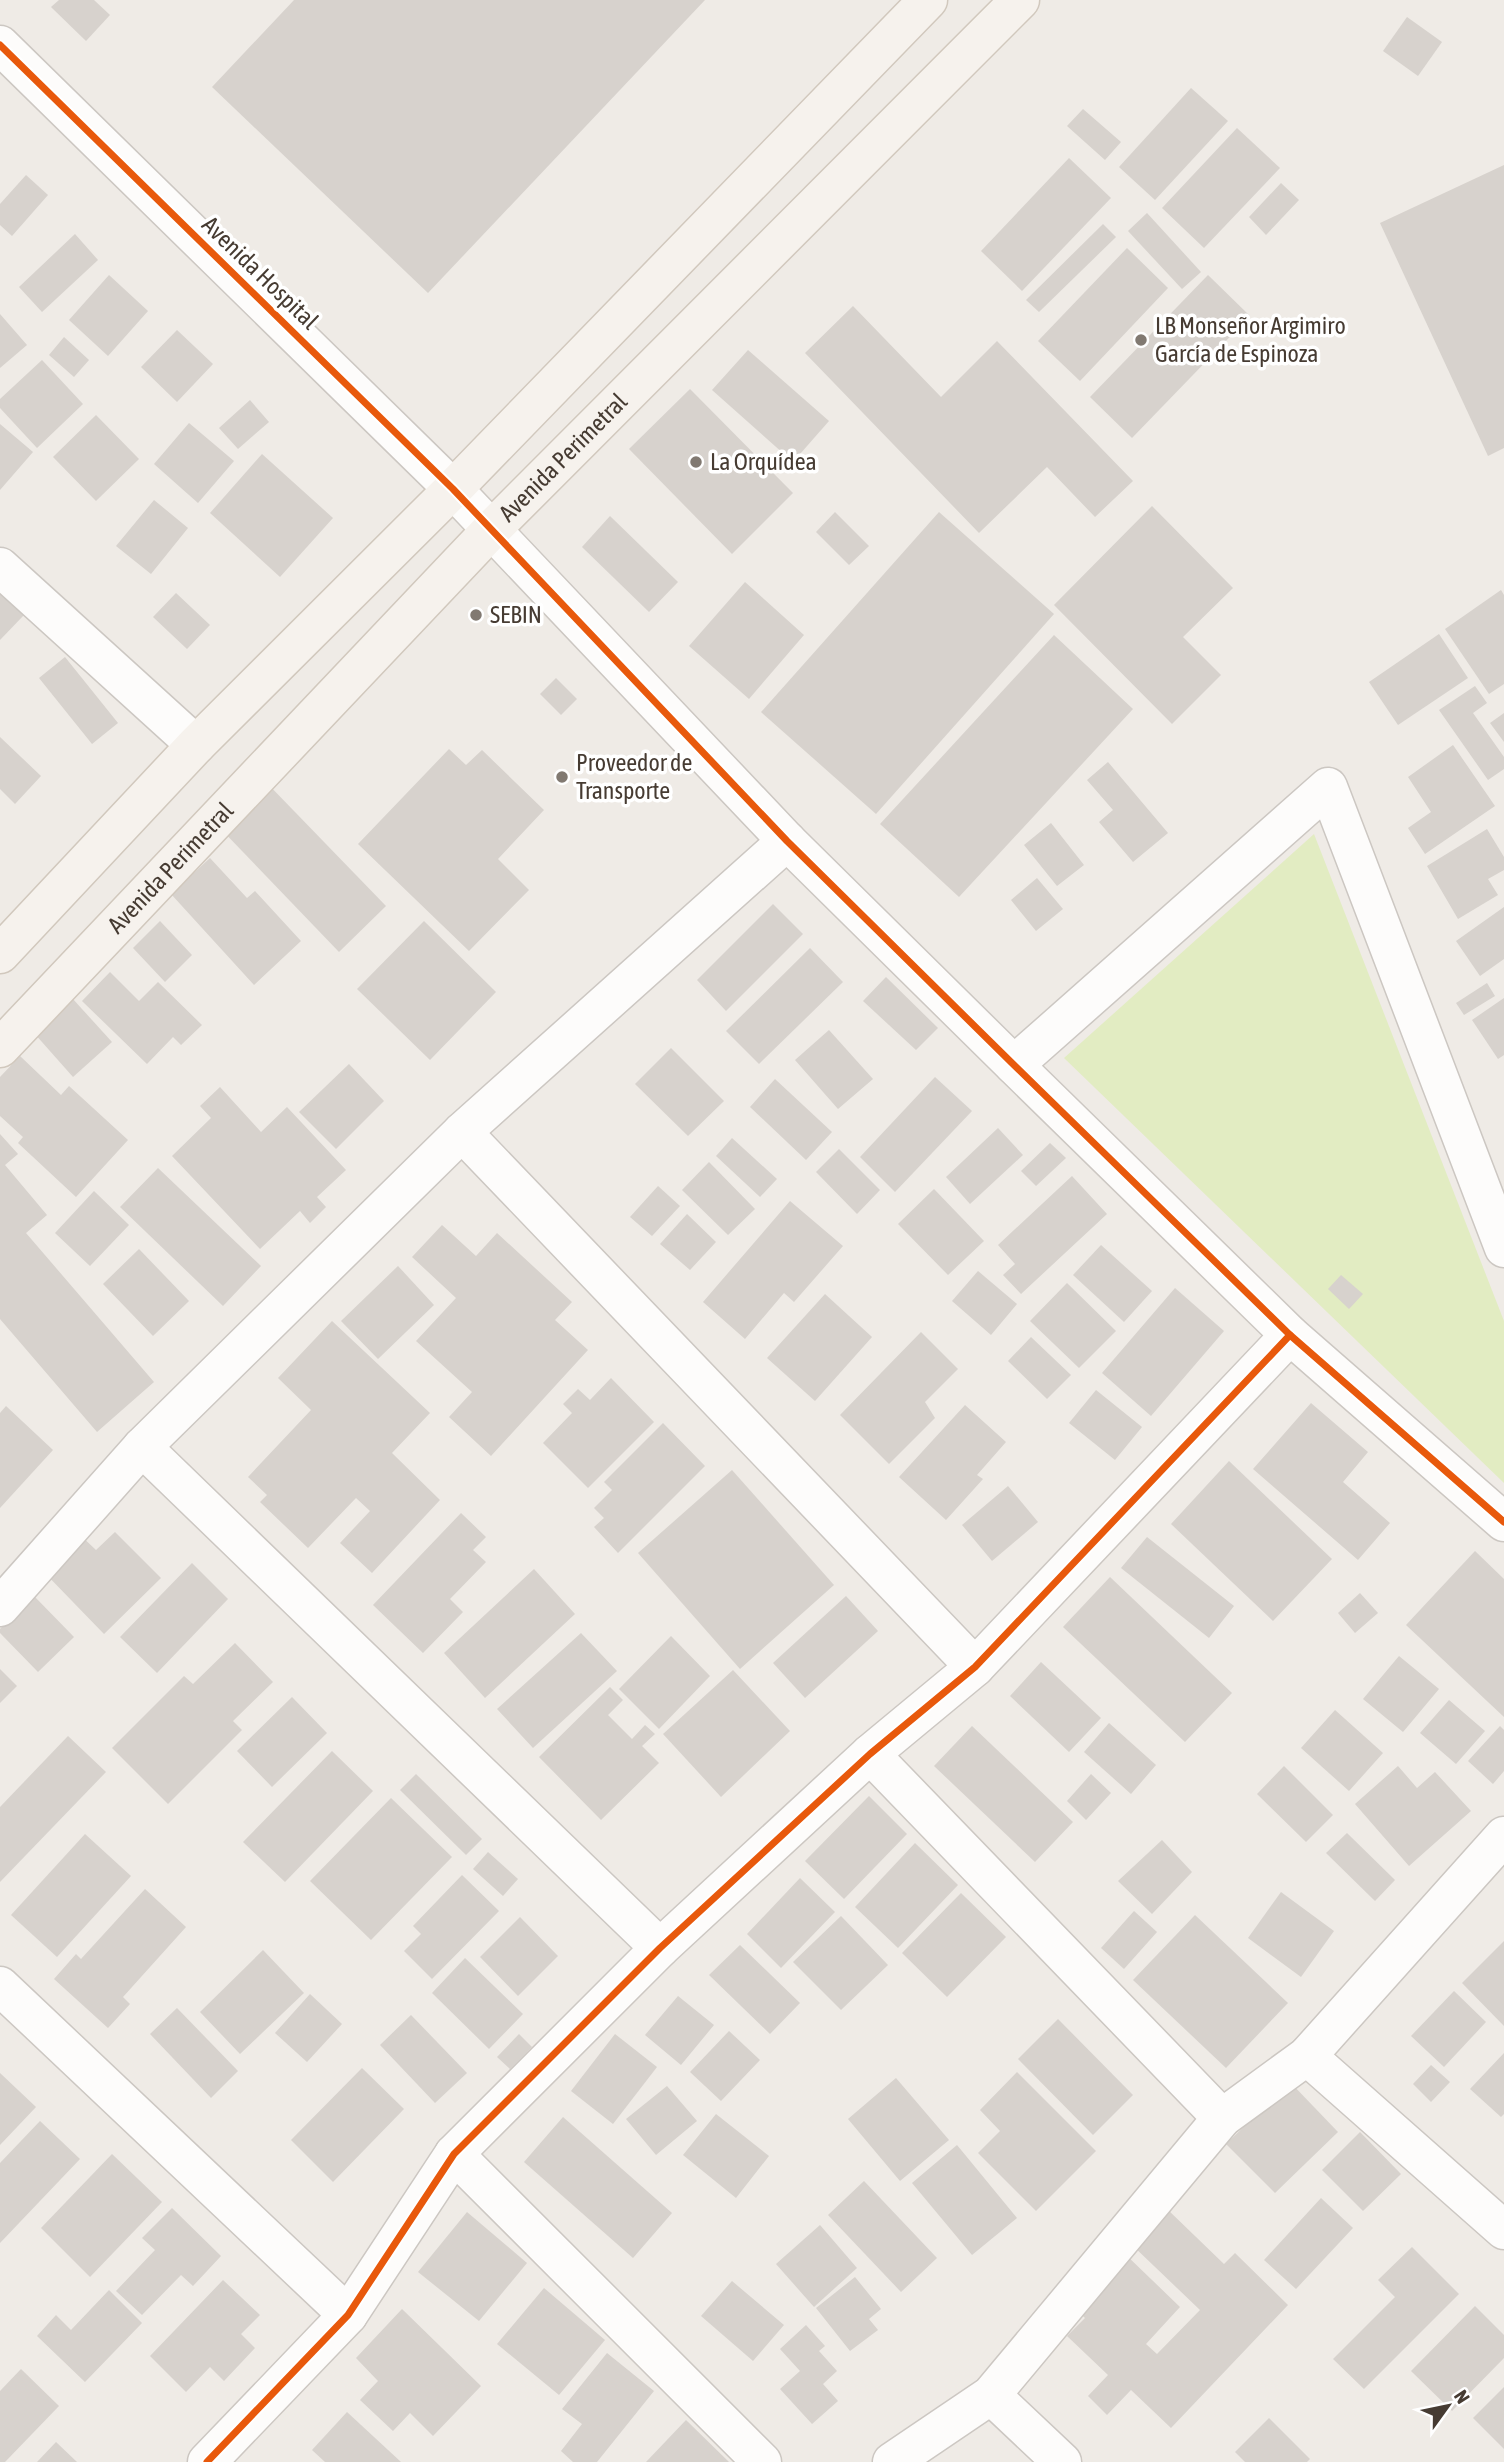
<svg xmlns="http://www.w3.org/2000/svg" width="1504" height="2462" font-family="'Asap Condensed',sans-serif">
	<style>
		.green { fill: #e2ecc2 }
		.building { fill: #d7d2cd }
		.lines { fill: none; stroke-linecap: round; stroke-linejoin: round }
		.street-casing { stroke: #ccc7c2; stroke-width: 41 }
		.secondary-casing { stroke: #d1c8bd; stroke-width: 41 }
		.street { stroke: #fdfcfb; stroke-width: 38 }
		.secondary { stroke: #f6f2ed; stroke-width: 38 }
		.cycleway-casing { stroke: #fff; stroke-width: 11 }
		.cycleway { stroke: #e8590c; stroke-width: 7 }
		.poi-dot { fill: #817971; stroke: #fff; stroke-width: 2.5 }
		.labels { text-anchor: middle; stroke-width: 7; stroke-linejoin: round; paint-order: stroke }
		.street-label { font-size: 24px; fill: #463b32; stroke: #fff }
		.poi-label { font-size: 24px; fill: #463b32; stroke: #fff; text-anchor: start }
	</style>
	<rect width="100%" height="100%" fill="#efebe6"/>
	<!-- green -->
	<polygon class="green" points="1314,834 1504,1321 1504,1483 1064,1058"/>
	<!-- building -->
	<g class="building">
		<polygon points="59,0 94,0 110,15 86,41 51,7"/>
		<polygon points="294,0 705,0 428,293 212,87"/>
		<polygon points="1407,17 1442,42 1418,76 1383,51"/>
		<polygon points="1191,88 1228,121 1155,200 1119,167"/>
		<polygon points="1083,109 1121,142 1105,160 1067,126"/>
		<polygon points="1237,128 1280,168 1204,248 1162,208"/>
		<polygon points="1069,158 1111,198 1022,291 981,251"/>
		<polygon points="1504,165 1504,448 1488,456 1380,223"/>
		<polygon points="26,175 48,195 12,236 0,225 0,204"/>
		<polygon points="1281,183 1299,200 1266,235 1249,217"/>
		<polygon points="1147,213 1201,272 1182,289 1128,231"/>
		<polygon points="1103,224 1116,237 1039,312 1026,300"/>
		<polygon points="75,234 98,260 42,312 19,287"/>
		<polygon points="1127,248 1168,288 1080,381 1038,341"/>
		<polygon points="109,275 148,311 108,356 69,320"/>
		<polygon points="1208,275 1250,316 1132,438 1090,397"/>
		<polygon points="853,306 941,397 997,341 1133,481 1095,517 1047,467 979,533 805,353"/>
		<polygon points="0,314 27,345 0,368"/>
		<polygon points="177,330 213,364 177,402 141,367"/>
		<polygon points="64,337 89,360 74,377 49,355"/>
		<polygon points="748,350 829,421 793,462 712,390"/>
		<polygon points="42,360 83,404 37,448 0,408 0,399"/>
		<polygon points="690,389 793,493 732,554 629,449"/>
		<polygon points="250,400 269,422 238,449 219,428"/>
		<polygon points="96,415 139,459 96,501 53,457"/>
		<polygon points="189,423 234,461 198,503 154,464"/>
		<polygon points="0,424 33,452 0,490"/>
		<polygon points="262,454 333,518 280,577 210,513"/>
		<polygon points="154,500 188,528 151,574 116,546"/>
		<polygon points="1152,506 1233,588 1183,637 1221,675 1172,724 1054,605"/>
		<polygon points="835,512 869,546 849,565 816,532"/>
		<polygon points="939,512 1054,614 876,814 761,712"/>
		<polygon points="610,516 678,582 649,612 582,547"/>
		<polygon points="745,582 804,635 749,699 689,646"/>
		<polygon points="1501,590 1504,595 1504,684 1489,694 1445,629"/>
		<polygon points="0,592 24,615 0,640"/>
		<polygon points="176,593 210,625 187,649 153,617"/>
		<polygon points="1439,634 1468,678 1398,725 1369,682"/>
		<polygon points="1054,635 1133,709 959,897 880,824"/>
		<polygon points="65,657 118,723 92,744 39,678"/>
		<polygon points="556,678 577,699 561,715 540,694"/>
		<polygon points="1475,686 1487,703 1473,713 1504,757 1504,769 1488,780 1439,710"/>
		<polygon points="1504,713 1504,742 1490,723"/>
		<polygon points="0,737 41,776 15,804 0,789"/>
		<polygon points="1453,745 1495,806 1425,854 1408,828 1431,812 1408,777"/>
		<polygon points="449,749 466,765 482,750 544,810 498,859 529,890 469,951 358,844"/>
		<polygon points="1108,762 1168,833 1133,862 1099,822 1113,810 1087,780"/>
		<polygon points="264,780 386,906 339,952 217,825"/>
		<polygon points="1051,823 1084,865 1057,886 1024,845"/>
		<polygon points="1487,829 1504,857 1504,870 1488,879 1498,895 1458,919 1427,866"/>
		<polygon points="210,858 247,898 255,891 301,941 254,985 171,894"/>
		<polygon points="1037,878 1063,909 1036,931 1011,900"/>
		<polygon points="773,904 803,934 726,1011 697,980"/>
		<polygon points="1504,907 1504,959 1480,976 1456,941"/>
		<polygon points="160,921 192,955 165,982 133,948"/>
		<polygon points="424,921 496,992 430,1060 357,989"/>
		<polygon points="810,948 843,982 759,1064 726,1031"/>
		<polygon points="110,972 139,1001 158,982 202,1025 181,1045 173,1037 147,1064 82,1001"/>
		<polygon points="886,977 938,1028 916,1050 863,1001"/>
		<polygon points="1487,983 1495,996 1464,1015 1456,1003"/>
		<polygon points="72,998 112,1042 73,1077 34,1033"/>
		<polygon points="1504,998 1504,1055 1498,1059 1472,1020"/>
		<polygon points="829,1030 873,1079 838,1109 795,1060"/>
		<polygon points="671,1048 724,1101 688,1136 635,1084"/>
		<polygon points="20,1056 61,1095 69,1086 128,1140 76,1197 18,1143 23,1137 0,1116 0,1077"/>
		<polygon points="349,1064 384,1101 336,1149 299,1112"/>
		<polygon points="935,1077 972,1111 895,1192 860,1157"/>
		<polygon points="775,1079 832,1132 806,1160 750,1107"/>
		<polygon points="220,1087 261,1132 287,1107 346,1170 317,1197 326,1207 310,1223 300,1211 260,1249 172,1156 211,1118 200,1106"/>
		<polygon points="998,1128 1023,1155 970,1204 946,1177"/>
		<polygon points="0,1134 18,1154 5,1165 47,1215 26,1233 154,1382 97,1432 0,1319"/>
		<polygon points="732,1138 777,1179 760,1197 716,1156"/>
		<polygon points="1050,1143 1066,1158 1036,1186 1021,1171"/>
		<polygon points="839,1149 880,1190 857,1214 816,1172"/>
		<polygon points="709,1162 755,1209 728,1235 682,1190"/>
		<polygon points="158,1168 261,1266 223,1306 120,1207"/>
		<polygon points="1072,1176 1107,1214 1021,1294 1003,1275 1015,1264 998,1245"/>
		<polygon points="658,1186 680,1206 652,1236 630,1217"/>
		<polygon points="934,1189 984,1241 948,1275 898,1224"/>
		<polygon points="94,1191 129,1225 90,1266 55,1233"/>
		<polygon points="790,1201 843,1246 794,1302 784,1293 745,1339 703,1302"/>
		<polygon points="687,1214 716,1242 690,1270 660,1244"/>
		<polygon points="442,1225 476,1256 497,1233 572,1302 555,1320 588,1350 491,1456 449,1417 472,1392 416,1341 456,1298 412,1257"/>
		<polygon points="1101,1245 1152,1291 1124,1322 1073,1275"/>
		<polygon points="139,1249 189,1301 153,1336 103,1284"/>
		<polygon points="398,1266 434,1305 378,1359 341,1321"/>
		<polygon points="978,1271 1017,1304 991,1335 952,1301"/>
		<polygon points="1341,1275 1363,1294 1349,1309 1328,1289"/>
		<polygon points="1067,1283 1116,1331 1079,1368 1030,1321"/>
		<polygon points="1175,1288 1224,1331 1151,1416 1102,1373"/>
		<polygon points="825,1294 872,1337 815,1401 767,1358"/>
		<polygon points="332,1321 430,1413 392,1453 440,1500 372,1573 340,1543 370,1511 356,1498 308,1548 260,1502 267,1495 248,1477 311,1410 278,1378"/>
		<polygon points="921,1332 958,1369 925,1402 935,1418 889,1464 840,1415"/>
		<polygon points="1031,1337 1071,1375 1047,1399 1008,1361"/>
		<polygon points="611,1378 654,1422 588,1488 543,1443 572,1413 563,1404 578,1389 590,1400"/>
		<polygon points="1096,1390 1142,1427 1115,1460 1069,1423"/>
		<polygon points="1311,1403 1368,1452 1343,1482 1390,1523 1358,1560 1253,1469"/>
		<polygon points="965,1405 1006,1442 977,1475 983,1479 946,1520 899,1477"/>
		<polygon points="6,1406 53,1450 0,1508 0,1413"/>
		<polygon points="663,1423 705,1466 618,1553 594,1527 604,1518 594,1508 612,1490 604,1482"/>
		<polygon points="1229,1461 1332,1559 1273,1621 1171,1524"/>
		<polygon points="732,1470 834,1585 740,1669 638,1553"/>
		<polygon points="1008,1486 1038,1522 992,1561 962,1525"/>
		<polygon points="461,1513 486,1537 473,1550 486,1562 450,1599 463,1612 423,1653 373,1605"/>
		<polygon points="115,1532 161,1578 104,1634 41,1569 78,1533 96,1550"/>
		<polygon points="1147,1537 1234,1606 1209,1638 1121,1568"/>
		<polygon points="1475,1551 1504,1579 1504,1717 1406,1625"/>
		<polygon points="192,1563 228,1599 157,1673 120,1637"/>
		<polygon points="534,1569 575,1614 485,1698 444,1653"/>
		<polygon points="1110,1577 1232,1693 1185,1742 1063,1627"/>
		<polygon points="1360,1593 1378,1613 1355,1633 1338,1613"/>
		<polygon points="34,1596 74,1637 38,1672 0,1633 0,1629"/>
		<polygon points="846,1596 878,1631 805,1698 773,1663"/>
		<polygon points="581,1633 617,1671 533,1748 497,1709"/>
		<polygon points="671,1636 710,1676 659,1729 619,1689"/>
		<polygon points="235,1643 273,1682 233,1721 242,1730 168,1804 112,1748 184,1676 193,1684"/>
		<polygon points="1399,1656 1439,1689 1403,1732 1363,1699"/>
		<polygon points="1041,1662 1101,1718 1069,1752 1010,1696"/>
		<polygon points="0,1669 17,1686 0,1703"/>
		<polygon points="733,1670 790,1731 721,1797 663,1734"/>
		<polygon points="610,1687 623,1700 608,1715 632,1739 645,1725 655,1734 642,1746 659,1763 601,1820 539,1757"/>
		<polygon points="292,1697 327,1733 272,1787 237,1751"/>
		<polygon points="1449,1700 1485,1731 1456,1764 1420,1733"/>
		<polygon points="1335,1710 1383,1753 1349,1791 1301,1748"/>
		<polygon points="1109,1723 1156,1765 1131,1794 1084,1752"/>
		<polygon points="972,1726 1073,1822 1035,1862 934,1766"/>
		<polygon points="1500,1726 1504,1730 1504,1771 1493,1784 1468,1761"/>
		<polygon points="68,1736 106,1772 0,1882 0,1807"/>
		<polygon points="332,1751 373,1791 285,1882 243,1842"/>
		<polygon points="1284,1766 1333,1815 1306,1842 1257,1794"/>
		<polygon points="1398,1766 1417,1788 1435,1772 1471,1811 1409,1866 1355,1804"/>
		<polygon points="416,1774 482,1839 466,1855 400,1790"/>
		<polygon points="1091,1774 1111,1793 1086,1820 1067,1801"/>
		<polygon points="869,1796 907,1834 844,1899 805,1861"/>
		<polygon points="391,1798 452,1857 371,1940 310,1881"/>
		<polygon points="1347,1833 1395,1880 1375,1901 1326,1853"/>
		<polygon points="85,1834 131,1876 57,1957 11,1915"/>
		<polygon points="1162,1840 1192,1872 1152,1914 1118,1881"/>
		<polygon points="915,1843 958,1885 898,1948 855,1907"/>
		<polygon points="488,1852 518,1879 503,1896 473,1869"/>
		<polygon points="462,1875 499,1911 432,1979 404,1951 421,1934 413,1926"/>
		<polygon points="800,1878 835,1912 781,1968 747,1934"/>
		<polygon points="145,1889 186,1927 123,1997 130,2004 108,2028 54,1979 76,1954 81,1959"/>
		<polygon points="1281,1892 1334,1931 1301,1977 1248,1938"/>
		<polygon points="961,1893 1006,1937 947,1997 902,1953"/>
		<polygon points="1134,1911 1157,1932 1124,1969 1101,1948"/>
		<polygon points="1195,1915 1288,2003 1226,2068 1133,1980"/>
		<polygon points="841,1916 888,1965 841,2010 793,1962"/>
		<polygon points="520,1917 558,1956 518,1996 480,1957"/>
		<polygon points="1504,1941 1504,2026 1462,1983"/>
		<polygon points="740,1945 800,2003 770,2034 709,1975"/>
		<polygon points="263,1950 304,1993 240,2054 200,2012"/>
		<polygon points="465,1958 523,2014 489,2049 432,1993"/>
		<polygon points="1454,1991 1486,2022 1444,2067 1411,2036"/>
		<polygon points="310,1994 342,2024 307,2062 275,2033"/>
		<polygon points="678,1996 714,2025 681,2065 645,2035"/>
		<polygon points="177,2008 238,2071 211,2098 150,2034"/>
		<polygon points="411,2015 467,2073 435,2103 380,2045"/>
		<polygon points="1058,2019 1133,2095 1093,2135 1018,2059"/>
		<polygon points="729,2031 760,2060 721,2101 690,2072"/>
		<polygon points="519,2034 532,2047 510,2069 497,2057"/>
		<polygon points="615,2034 657,2067 613,2124 571,2091"/>
		<polygon points="1504,2053 1504,2114 1501,2117 1470,2089"/>
		<polygon points="1431,2065 1450,2082 1431,2102 1413,2084"/>
		<polygon points="362,2068 404,2109 333,2182 291,2140"/>
		<polygon points="1017,2072 1096,2151 1036,2211 978,2153 1000,2131 980,2110"/>
		<polygon points="0,2073 36,2107 0,2145"/>
		<polygon points="896,2078 949,2140 900,2181 848,2119"/>
		<polygon points="1290,2082 1338,2132 1275,2193 1226,2144"/>
		<polygon points="667,2086 697,2121 656,2155 626,2119"/>
		<polygon points="716,2114 769,2156 736,2198 683,2155"/>
		<polygon points="563,2117 672,2213 633,2258 524,2162"/>
		<polygon points="40,2121 80,2159 0,2243 0,2163"/>
		<polygon points="1360,2132 1401,2174 1363,2211 1322,2170"/>
		<polygon points="957,2145 1017,2218 972,2255 912,2183"/>
		<polygon points="112,2154 162,2202 90,2277 41,2228"/>
		<polygon points="864,2181 937,2258 901,2292 828,2215"/>
		<polygon points="1321,2198 1353,2228 1296,2289 1264,2260"/>
		<polygon points="172,2208 221,2256 193,2286 181,2275 142,2315 116,2291 155,2250 142,2238"/>
		<polygon points="1166,2208 1224,2264 1235,2253 1288,2305 1171,2428 1131,2390 1107,2415 1088,2396 1108,2375 1067,2336 1085,2318 1071,2305 1123,2252 1180,2307 1146,2344 1157,2354 1200,2310 1131,2244"/>
		<polygon points="467,2212 527,2263 479,2321 418,2272"/>
		<polygon points="820,2225 857,2268 814,2307 776,2264"/>
		<polygon points="1412,2247 1459,2294 1364,2389 1333,2359 1395,2297 1378,2280"/>
		<polygon points="855,2277 881,2309 869,2319 878,2330 850,2351 816,2308"/>
		<polygon points="223,2280 260,2315 241,2334 255,2348 224,2381 210,2367 186,2392 150,2356"/>
		<polygon points="732,2281 784,2325 753,2361 701,2316"/>
		<polygon points="544,2288 605,2340 559,2395 497,2344"/>
		<polygon points="109,2290 142,2323 85,2382 37,2336 56,2315 71,2330"/>
		<polygon points="1475,2306 1504,2335 1504,2358 1452,2411 1411,2371"/>
		<polygon points="402,2309 481,2386 433,2436 410,2413 393,2431 360,2400 378,2381 356,2358"/>
		<polygon points="806,2325 825,2346 819,2351 837,2371 823,2384 838,2401 812,2424 780,2389 800,2371 780,2349"/>
		<polygon points="607,2353 654,2391 597,2462 573,2462 561,2451 582,2424 562,2409"/>
		<polygon points="21,2369 59,2406 5,2462 0,2462 0,2391"/>
		<polygon points="1504,2387 1504,2449 1473,2418"/>
		<polygon points="347,2412 401,2462 325,2462 312,2450"/>
		<polygon points="1269,2418 1310,2459 1307,2462 1245,2462 1235,2452"/>
		<polygon points="686,2420 729,2462 646,2462"/>
		<polygon points="56,2442 77,2462 37,2462"/>
	</g>
	<g class="lines">
		<defs>
			<g id="street">
				<polyline points="0,45 453,489 787,841 1014,1065 1290,1335 1504,1522"/>
				<polyline points="0,567 196,745"/>
				<polyline points="1014,1065 1328,787 1504,1248"/>
				<polyline points="462,1132 975,1667"/>
				<polyline points="142,1447 660,1948"/>
				<polyline points="0,1607 142,1447 462,1132 787,841"/>
				<polyline points="870,1754 1222,2118"/>
				<polyline points="0,1986 348,2315"/>
				<polyline points="1307,2056 1504,2230"/>
				<polyline points="454,2154 762,2462"/>
				<polyline points="991,2395 1062,2462"/>
				<polyline points="207,2462 348,2315 454,2154 660,1948 870,1754 975,1667 1290,1335"/>
				<polyline points="892,2462 991,2395 1222,2118 1307,2056 1504,1836"/>
			</g>
			<g id="secondary">
				<polyline points="0,954 196,745 453,489 928,0"/>
				<path id="s1" d="M0 1048 492 529 1020 0"/>
			</g>
		</defs>
		<!-- street casing -->
		<use href="#street" class="street-casing"/>
		<!-- secondary casing -->
		<use href="#secondary" class="secondary-casing"/>
		<!-- street -->
		<use href="#street" class="street"/>
		<!-- secondary -->
		<use href="#secondary" class="secondary"/>
		<defs>
			<g id="cycleway">
				<polyline points="0,45 453,489 787,841 1014,1065 1290,1335 1504,1522"/>
				<polyline points="207,2462 348,2315 454,2154 660,1948 870,1754 975,1667 1290,1335"/>
			</g>
		</defs>
		<!-- cycleway casing -->
		<use href="#cycleway" class="cycleway-casing"/>
		<!-- cycleway -->
		<use href="#cycleway" class="cycleway"/>
	</g>
	<!-- markers -->
	<g class="poi-dot">
		<circle cx="1141" cy="340" r="7"/>
		<circle cx="696" cy="462" r="7"/>
		<circle cx="476" cy="615" r="7"/>
		<circle cx="562" cy="777" r="7"/>
	</g>
	<g class="labels">
		<!-- street labels -->
		<g class="street-label">
			<text transform="translate(260 273) rotate(44)" y="8">Avenida Hospital</text>
			<text dy="8" stroke="none"><textPath href="#s1" startOffset="816">Avenida Perimetral</textPath></text>
			<text dy="8" stroke="none"><textPath href="#s1" startOffset="248">Avenida Perimetral</textPath></text>
		</g>
		<!-- poi labels -->
		<g class="poi-label">
			<text x="1155" y="334">LB Monseñor Argimiro<tspan x="1155" dy="28">García de Espinoza</tspan></text>
			<text x="710" y="470">La Orquídea</text>
			<text x="490" y="623">SEBIN</text>
			<text x="576" y="771">Proveedor de<tspan x="576" dy="28">Transporte</tspan></text>
		</g>
	</g>
	<!-- north arrow -->
	<g transform="translate(1448 2406) rotate(57)" stroke="#ffffff" stroke-width="5" paint-order="stroke">
	<path d="M0-5L12 26L0 18L-12 26Z" fill="#463b32"/>
	<text y="-10" font-size="19" font-weight="bold" text-anchor="middle" fill="#463b32">N</text>
	</g>
</svg>
